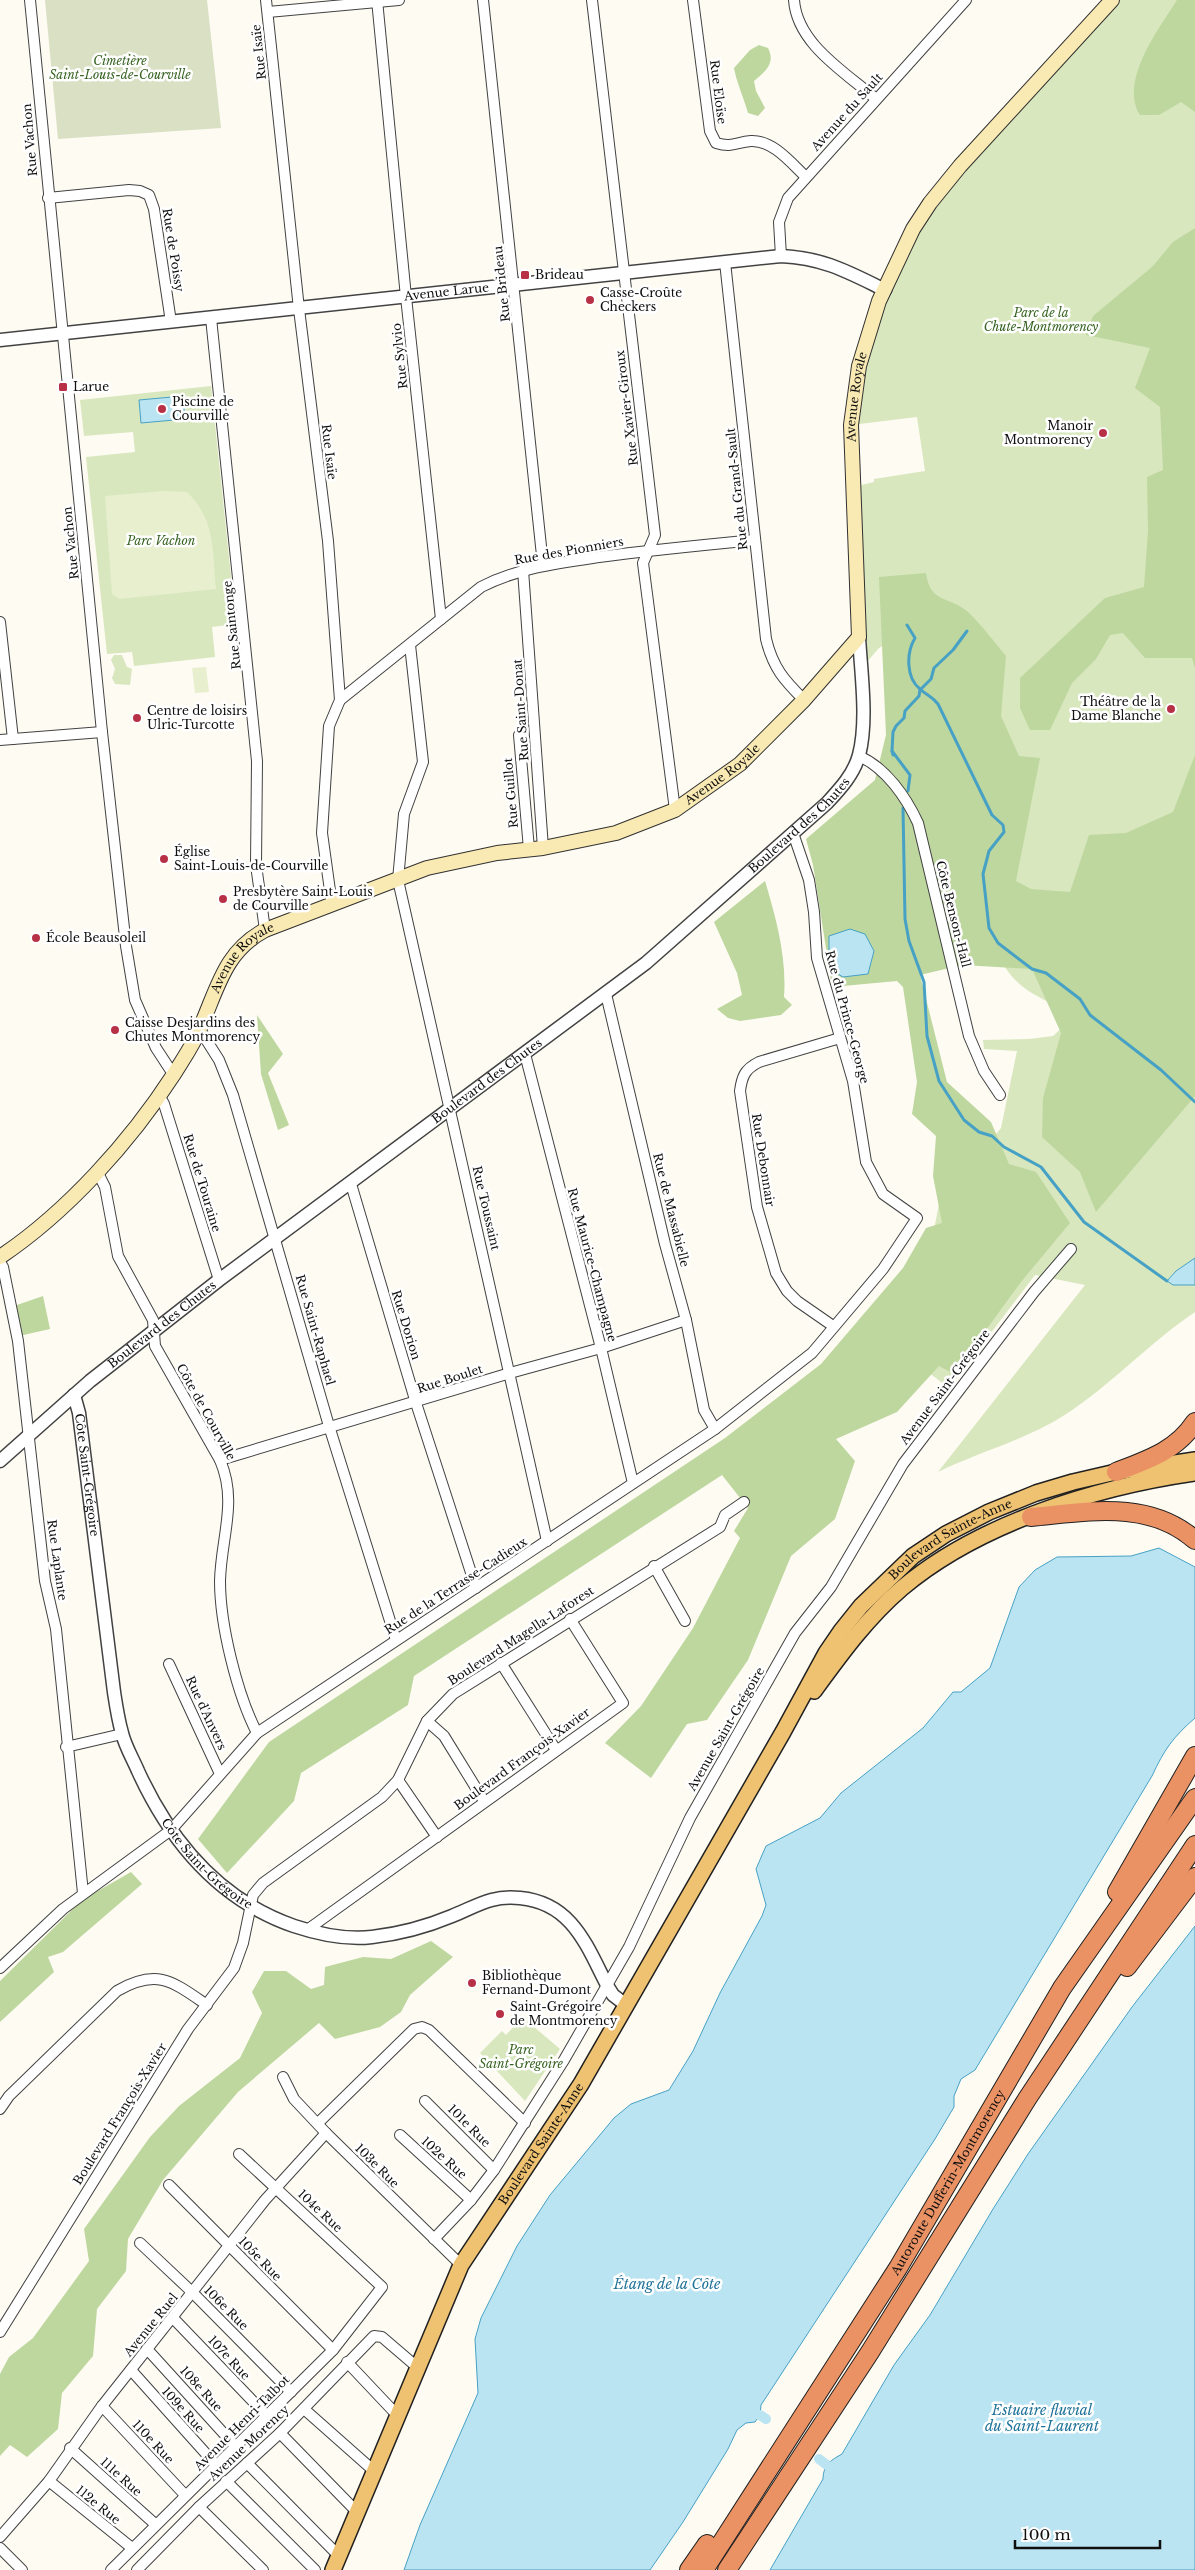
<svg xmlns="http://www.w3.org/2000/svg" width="1195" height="2570" font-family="'Libre Baskerville',serif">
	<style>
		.green { fill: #d8e7be }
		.forest { fill: #bed79e }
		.cemetery { fill: #dae0c4 }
		.pitch { fill: #e8efcf }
		.water { fill: #bbe4f2; stroke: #46a1c5 }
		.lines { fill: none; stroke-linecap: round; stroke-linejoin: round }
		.stream { stroke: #46a1c5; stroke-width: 3 }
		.canal { stroke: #bbe4f2; stroke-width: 10 }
		.minor-casing { stroke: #424242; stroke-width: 12 }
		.tertiary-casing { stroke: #424242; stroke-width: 15 }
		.secondary-casing { stroke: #313131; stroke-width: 16 }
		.primary-casing { stroke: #202020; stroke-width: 18 }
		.motorway-casing { stroke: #202020; stroke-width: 20 }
		.minor { stroke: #fff; stroke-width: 10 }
		.tertiary { stroke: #fff; stroke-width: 12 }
		.secondary { stroke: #f9e9b2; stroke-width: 14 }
		.primary { stroke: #efc272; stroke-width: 15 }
		.motorway { stroke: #ea9264; stroke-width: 18 }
		.poi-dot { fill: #b73046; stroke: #fff; stroke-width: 2 }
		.labels { text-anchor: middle; stroke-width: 5; stroke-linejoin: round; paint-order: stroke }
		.street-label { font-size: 12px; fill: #0f0f0f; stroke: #fff }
		.park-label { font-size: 12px; font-style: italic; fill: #386423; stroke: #fff }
		.poi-label { font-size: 12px; fill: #0f0f0f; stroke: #fff; text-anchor: start }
		.water-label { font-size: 14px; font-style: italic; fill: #20739a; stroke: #fff }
	</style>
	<rect width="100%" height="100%" fill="#fefbf3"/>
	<!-- green -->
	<g class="green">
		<path d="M1112 0H1195V1312C1149 1343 1109 1387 1063 1416 1025 1440 979 1452 938 1472L1085 1285 1035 1275 949 1388 920 1366 913 1374 863 1315 893 1287 932 1240 939 1204 1001 1128 1017 1051 984 1049 983 1040 1029 1039 1053 1036 1077 1014C1048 1002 1019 992 1003 964L923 616 878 649 861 669 853 487 874 482V479L925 471 917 417 851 425 859 366 913 229Z"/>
		<polygon points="211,386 236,624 212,627 215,657 134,666 132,652 107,654 86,457 135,452 133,432 84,436 80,400"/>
		<polygon points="114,655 122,655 127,667 132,669 130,685 115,684 112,678 115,669 111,660"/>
		<polygon points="520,2015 560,2049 525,2101 480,2053 502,2031 506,2035 518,2022 516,2020"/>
	</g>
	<!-- forest -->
	<g class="forest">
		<path d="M1177 0H1195V112L1181 102 1159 115H1140C1119 80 1159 29 1177 0Z"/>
		<path d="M759 45 768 48C776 63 765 72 754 81L756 91 765 108 758 116 748 113C744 98 737 84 734 68L750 50Z"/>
		<polygon points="1195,228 1195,668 1192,658 1145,658 1123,633 1110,635 1096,659 1072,683 1050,730 1030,730 1020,708 1020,678 1105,598 1144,587 1148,531 1147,477 1163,470 1160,407 1135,388 1150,348 1086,335 1093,316 1152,267 1173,242"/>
		<path d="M926 573C930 604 950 596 968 612 982 625 994 642 1006 656L1001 716 1019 756 1040 758 1016 881 1031 889 1070 892 1089 835 1126 833 1173 812 1195 755V1096L1096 1212 1080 1172 1042 1137 1043 1098 1061 1033 1032 969 962 965 920 975 947 1082 991 1122 1009 1164 1036 1172 1070 1223 1021 1282 954 1374 939 1366 897 1412 836 1439 855 1461 835 1519 791 1556 748 1660 707 1720 687 1724 651 1778 605 1743 641 1706 693 1628 740 1538 734 1531 748 1508 722 1475 414 1676 408 1705 301 1773 294 1801 227 1873 198 1839 269 1742 725 1438 821 1364 903 1268 926 1228 942 1223 933 1176 936 1136 912 1114 917 1082 903 987 897 981 832 987 813 865 806 839 875 780 886 735 879 577Z"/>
		<path d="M765 881C776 918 787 957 784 997L792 1005 781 1015 740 1021 728 1018 717 1009 742 995 737 973 714 922Z"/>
		<polygon points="257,1015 283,1054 268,1073 289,1125 278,1130 261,1074"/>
		<polygon points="43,1296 50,1329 19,1336 14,1306"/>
		<polygon points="131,1872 142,1884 63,1952 48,1957 54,1972 0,2022 0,1981 82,1900"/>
		<polygon points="431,1941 453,1957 410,1995 401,2012 380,2027 335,2039 319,2023 238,2092 163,2180 128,2239 126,2271 97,2309 93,2356 62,2393 58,2429 27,2457 10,2445 0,2456 0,2374 9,2357 33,2338 89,2261 84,2229 150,2137 179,2106 240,2058 262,2013 252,1992 264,1971 286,1971 311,1989 324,1985 325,1967 363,1957 391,1959"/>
	</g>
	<!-- cemetery -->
	<polygon class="cemetery" points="45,0 207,0 221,128 58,139"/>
	<!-- pitch -->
	<g class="pitch">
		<path d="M164 491 187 492C216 520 212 550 216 589L119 599 112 594 105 496Z"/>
		<polygon points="206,667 209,692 195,693 192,668"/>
	</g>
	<!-- water -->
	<g class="water">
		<polygon points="183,396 185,419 141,423 139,400"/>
		<polygon points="850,929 865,934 874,951 868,974 843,977 833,971 829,954 829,936"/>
		<polygon points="1195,1258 1195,1285 1173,1285 1167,1281 1176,1271"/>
		<path d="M1159 1548 1195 1567V1718C1173 1737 1164 1750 1152 1776L975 2070 961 2079 954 2096V2107L935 2139 761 2405 760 2415 755 2422 746 2423 737 2430 728 2449 683 2522 650 2570H404L420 2525 478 2393 475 2339 481 2318 517 2246 550 2195 614 2118 631 2104 669 2090 693 2051 720 1993 762 1916 766 1905 756 1869 766 1846 820 1818 841 1793 923 1728 953 1692H961L990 1668 1019 1587 1035 1570 1057 1557 1131 1556Z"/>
		<path d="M1195 1926V2570H770L823 2479C823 2465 831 2460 842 2454L894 2365 930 2315 993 2209 1028 2154 1132 2007Z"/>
	</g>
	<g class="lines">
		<!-- stream -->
		<g class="stream">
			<path d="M907 625 915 638C906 653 906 678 920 689 926 695 932 696 938 704L992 815 1003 825 1004 832 989 851 983 874 989 928 998 943 1032 969 1046 973 1080 999 1090 1015 1161 1070 1195 1102"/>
			<polyline points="892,751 893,732 896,726 904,718 905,711 919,696 920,690 931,679 934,668 953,650 967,631"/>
			<polyline points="893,755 892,751 910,775 908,791"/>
			<polyline points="903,808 905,919 909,941 924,982 927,1036 939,1081 964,1120 979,1132 992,1136 1004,1147 1041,1167 1084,1222 1167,1281"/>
		</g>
		<!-- canal -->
		<g class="canal">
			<polyline points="760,2415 766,2419"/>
			<polyline points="819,2459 827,2465"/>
		</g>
		<defs>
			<g id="minor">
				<polyline points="30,0 102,732 126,946 135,1000 156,1048 173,1074"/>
				<polyline points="266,0 299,309 328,541 340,700 329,726 322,833 332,905"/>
				<polyline points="377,0 406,297 441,619"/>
				<polyline points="483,0 543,565"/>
				<polyline points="592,0 655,535 643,563 675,810"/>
				<path d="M693 0 710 131 716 143C733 148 736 142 751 141 773 140 791 163 806 177"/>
				<path d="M794 0C797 44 845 72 876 99"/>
				<polyline points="268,12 399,0"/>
				<polyline points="48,198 129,190 140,191 149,195 154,209 171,322"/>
				<polyline points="781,256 779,222 788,198 966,0"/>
				<path d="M725 262 766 639C773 668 784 680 804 700"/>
				<polyline points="211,318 257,761 256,865 265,930"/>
				<polyline points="523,570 543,848"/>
				<polyline points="0,622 13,739"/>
				<polyline points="410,645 423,762 404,814 398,880 547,1541"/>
				<path d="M340 700 481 587C518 568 557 563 599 557 651 550 703 545 755 540"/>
				<polyline points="519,735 529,849"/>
				<polyline points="0,740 102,732"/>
				<path d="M859 756C886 768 906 797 918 823L969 1036 984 1071 1000 1095"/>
				<polyline points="606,994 665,1244 686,1320 704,1410 715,1429"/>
				<polyline points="200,1030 219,1060 233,1095 329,1426 396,1640"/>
				<polyline points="525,1054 601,1348 633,1483"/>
				<polyline points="159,1095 164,1104 219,1280"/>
				<path d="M97 1171 105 1187 118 1256 153 1320 155 1346 220 1460C238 1502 221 1537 220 1581 220 1625 237 1694 257 1733"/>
				<polyline points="351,1184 416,1403 476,1588"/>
				<polyline points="0,1262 3,1267 18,1341 45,1581 56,1629 83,1893"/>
				<path d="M833 1326 797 1301 787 1291 776 1273 757 1207 740 1091C742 1076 745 1069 759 1062L840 1038"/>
				<polyline points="220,1460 510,1373 601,1348 686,1320"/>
				<polyline points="654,1566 685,1621"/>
				<polyline points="501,1663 556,1750"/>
				<polyline points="169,1664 220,1774"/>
				<polyline points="427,1721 444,1736 484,1801"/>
				<polyline points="66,1747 122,1734"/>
				<polyline points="398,1780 437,1837"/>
				<polyline points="307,1930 623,1703 570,1619"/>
				<polyline points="0,1968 63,1909 171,1830 257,1733 715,1429 812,1353 883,1269 917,1218 883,1194 866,1162 853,1081 817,958 814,912 809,880 793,833"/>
				<polyline points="283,2077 294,2099 326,2133 461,2265"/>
				<polyline points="425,2101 494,2170"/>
				<path d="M0 2109 9 2096 117 1991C157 1968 172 1981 207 2005"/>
				<polyline points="318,2123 414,2029 422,2027 429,2030 525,2123"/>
				<polyline points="400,2135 471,2200"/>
				<polyline points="169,2185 333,2350"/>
				<polyline points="434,2239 471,2200 494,2170 564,2060 629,1947 690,1818 795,1633 831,1587 903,1464 1034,1292 1071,1249"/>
				<polyline points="140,2243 193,2293 291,2392"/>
				<polyline points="173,2318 267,2416"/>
				<polyline points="0,2332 188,2029 234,1968 243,1943 253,1895 263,1883 382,1797 398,1780 427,1721 453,1694 720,1527 725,1515 744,1502"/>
				<polyline points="147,2349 236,2447"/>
				<polyline points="347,2362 397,2415"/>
				<polyline points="131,2370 217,2466"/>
				<polyline points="102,2406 185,2495"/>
				<polyline points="304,2409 374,2471"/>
				<polyline points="280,2433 357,2512"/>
				<polyline points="70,2448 155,2524"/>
				<polyline points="247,2463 339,2556"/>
				<polyline points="49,2481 132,2548"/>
				<polyline points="226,2481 315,2570"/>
				<polyline points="199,2507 263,2570"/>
				<polyline points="0,2537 49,2481 102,2406 265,2200 326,2133"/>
				<polyline points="0,2548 22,2570"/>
				<polyline points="111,2570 333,2350 382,2287 239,2154"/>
				<polyline points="137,2570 199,2507 280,2433 374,2336 382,2337 417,2367"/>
			</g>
			<g id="tertiary">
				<path id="s1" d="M0 340 781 256C824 258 848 272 885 290"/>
				<path id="s2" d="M74 1395 79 1413 114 1692C116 1705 118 1719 122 1733 125 1746 133 1759 138 1771 170 1841 219 1900 294 1926 318 1934 346 1940 372 1937 398 1934 428 1926 452 1916 477 1906 491 1895 520 1898 573 1903 587 1947 608 1987L613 1995 626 2005"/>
				<path id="s3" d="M0 1461 90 1381 219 1280 646 963 827 803C840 789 854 774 859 755 868 721 861 673 859 637"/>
			</g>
			<g id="secondary">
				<path id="s4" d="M0 1257C67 1212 130 1142 174 1074 183 1059 194 1044 200 1028 218 988 224 952 265 930L427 868 497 853 543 848 616 833 675 810 740 764 804 700 859 637 851 425 859 366 879 301 913 229 930 203 960 166 1112 0"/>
			</g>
			<g id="primary">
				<path d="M814 1691C841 1654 867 1618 902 1588 979 1523 1097 1487 1195 1473"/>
				<path id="s5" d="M333 2570 461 2265 581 2084 783 1732 826 1653 841 1631 861 1606 913 1556 946 1534 989 1512 1036 1493 1073 1482 1116 1472 1195 1460"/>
			</g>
			<g id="motorway">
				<path d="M1116 1472C1147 1460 1176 1451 1195 1422"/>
				<path d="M1031 1517C1087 1512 1148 1499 1195 1540"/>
				<polyline points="1117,1892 1195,1756"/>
				<polyline points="1127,1967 1195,1877"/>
				<polyline points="689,2570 707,2544"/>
				<path id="s6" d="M704 2570 898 2268 1062 1988 1195 1798"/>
				<polyline points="727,2570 870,2352 1027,2099 1195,1845"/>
			</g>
		</defs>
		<!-- minor casing -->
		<use href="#minor" class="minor-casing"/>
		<!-- tertiary casing -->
		<use href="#tertiary" class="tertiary-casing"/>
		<!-- secondary casing -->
		<use href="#secondary" class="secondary-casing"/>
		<!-- primary casing -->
		<use href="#primary" class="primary-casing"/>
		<!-- motorway casing -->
		<use href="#motorway" class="motorway-casing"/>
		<!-- minor -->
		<use href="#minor" class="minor"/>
		<!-- tertiary -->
		<use href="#tertiary" class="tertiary"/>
		<!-- secondary -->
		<use href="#secondary" class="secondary"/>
		<!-- primary -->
		<use href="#primary" class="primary"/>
		<!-- motorway -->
		<use href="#motorway" class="motorway"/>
	</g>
	<!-- markers -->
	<g class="poi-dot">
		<rect x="520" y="270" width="10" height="10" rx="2.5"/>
		<circle cx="590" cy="300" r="5"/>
		<rect x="58" y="382" width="10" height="10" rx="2.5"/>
		<circle cx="162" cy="409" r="5"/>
		<circle cx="1103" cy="433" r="5"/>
		<circle cx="1171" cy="709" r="5"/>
		<circle cx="137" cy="718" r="5"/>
		<circle cx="164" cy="859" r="5"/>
		<circle cx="223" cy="899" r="5"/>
		<circle cx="36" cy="938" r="5"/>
		<circle cx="115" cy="1030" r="5"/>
		<circle cx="472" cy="1983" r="5"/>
		<circle cx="500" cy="2014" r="5"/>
	</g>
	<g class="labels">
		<!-- street labels -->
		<g class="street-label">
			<text transform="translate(259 52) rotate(-96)" y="4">Rue Isaïe</text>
			<text transform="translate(718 92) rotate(83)" y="4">Rue Eloïse</text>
			<text transform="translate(847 112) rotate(-48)" y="4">Avenue du Sault</text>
			<text transform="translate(30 140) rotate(-95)" y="4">Rue Vachon</text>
			<text transform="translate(173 250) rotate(81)" y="4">Rue de Poissy</text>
			<text transform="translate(502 284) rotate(-96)" y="4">Rue Brideau</text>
			<text dy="4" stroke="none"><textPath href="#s1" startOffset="449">Avenue Larue</textPath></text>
			<text transform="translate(400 356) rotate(-96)" y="4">Rue Sylvio</text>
			<text dy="4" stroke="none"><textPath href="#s4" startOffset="1351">Avenue Royale</textPath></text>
			<text transform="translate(627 408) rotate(-97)" y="4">Rue Xavier-Giroux</text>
			<text transform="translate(329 452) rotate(83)" y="4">Rue Isaïe</text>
			<text transform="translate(737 489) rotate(-96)" y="4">Rue du Grand-Sault</text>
			<text transform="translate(71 543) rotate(-96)" y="4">Rue Vachon</text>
			<text transform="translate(569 551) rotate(-10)" y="4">Rue des Pionniers</text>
			<text transform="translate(232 625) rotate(-96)" y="4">Rue Saintonge</text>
			<text transform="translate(521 710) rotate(-94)" y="4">Rue Saint-Donat</text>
			<text dy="4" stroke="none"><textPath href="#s4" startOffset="916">Avenue Royale</textPath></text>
			<text transform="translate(511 793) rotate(-95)" y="4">Rue Guillot</text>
			<text dy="4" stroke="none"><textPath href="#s3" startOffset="1022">Boulevard des Chutes</textPath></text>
			<text transform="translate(953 914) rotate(76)" y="4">Côte Benson-Hall</text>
			<text dy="4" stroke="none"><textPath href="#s4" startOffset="391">Avenue Royale</textPath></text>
			<text transform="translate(847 1017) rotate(75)" y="4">Rue du Prince-George</text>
			<text dy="4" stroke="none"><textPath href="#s3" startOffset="618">Boulevard des Chutes</textPath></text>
			<text transform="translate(763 1160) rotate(81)" y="4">Rue Debonnair</text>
			<text transform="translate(202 1183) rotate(73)" y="4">Rue de Touraine</text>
			<text transform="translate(486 1208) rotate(77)" y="4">Rue Toussaint</text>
			<text transform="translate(671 1210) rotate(76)" y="4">Rue de Massabielle</text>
			<text transform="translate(592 1265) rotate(75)" y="4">Rue Maurice-Champagne</text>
			<text dy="4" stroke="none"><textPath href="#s3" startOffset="212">Boulevard des Chutes</textPath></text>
			<text transform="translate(406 1325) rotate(73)" y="4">Rue Dorion</text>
			<text transform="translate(315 1330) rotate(74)" y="4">Rue Saint-Raphael</text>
			<text transform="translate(450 1379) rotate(-18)" y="4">Rue Boulet</text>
			<text transform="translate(945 1387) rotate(-53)" y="4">Avenue Saint-Grégoire</text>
			<text transform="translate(206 1412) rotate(61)" y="4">Côte de Courville</text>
			<text dy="4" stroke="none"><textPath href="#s2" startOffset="81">Côte Saint-Grégoire</textPath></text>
			<text dy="4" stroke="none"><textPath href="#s5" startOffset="1215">Boulevard Sainte-Anne</textPath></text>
			<text transform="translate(57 1560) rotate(82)" y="4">Rue Laplante</text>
			<text transform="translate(456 1586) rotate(-33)" y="4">Rue de la Terrasse-Cadieux</text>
			<text transform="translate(521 1636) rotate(-33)" y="4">Boulevard Magella-Laforest</text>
			<text transform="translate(206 1713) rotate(65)" y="4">Rue d'Anvers</text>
			<text transform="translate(726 1729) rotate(-60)" y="4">Avenue Saint-Grégoire</text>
			<text transform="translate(522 1759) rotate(-36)" y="4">Boulevard François-Xavier</text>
			<text dy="4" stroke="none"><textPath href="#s2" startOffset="500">Côte Saint-Grégoire</textPath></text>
			<text transform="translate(120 2114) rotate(-58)" y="4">Boulevard François-Xavier</text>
			<text transform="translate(469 2126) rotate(45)" y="4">101e Rue</text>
			<text dy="4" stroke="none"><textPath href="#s5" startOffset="476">Boulevard Sainte-Anne</textPath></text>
			<text transform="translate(444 2158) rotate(42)" y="4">102e Rue</text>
			<text transform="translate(377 2166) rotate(45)" y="4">103e Rue</text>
			<text dy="4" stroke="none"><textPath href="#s6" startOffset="458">Autoroute Dufferin-Montmorency</textPath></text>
			<text transform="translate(320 2211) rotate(43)" y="4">104e Rue</text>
			<text transform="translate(260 2259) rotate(46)" y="4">105e Rue</text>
			<text transform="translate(226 2308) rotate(45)" y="4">106e Rue</text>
			<text transform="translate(151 2325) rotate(-51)" y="4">Avenue Ruel</text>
			<text transform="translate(229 2358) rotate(47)" y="4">107e Rue</text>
			<text transform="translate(201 2389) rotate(48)" y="4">108e Rue</text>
			<text transform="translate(183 2410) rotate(48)" y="4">109e Rue</text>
			<text transform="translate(242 2423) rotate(-45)" y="4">Avenue Henri-Talbot</text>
			<text transform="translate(153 2442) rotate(47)" y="4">110e Rue</text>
			<text transform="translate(249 2443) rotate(-43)" y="4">Avenue Morency</text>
			<text transform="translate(121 2477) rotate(42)" y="4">111e Rue</text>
			<text transform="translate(98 2505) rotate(39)" y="4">112e Rue</text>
		</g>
		<!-- park labels -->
		<g class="park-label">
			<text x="120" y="65">Cimetière<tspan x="120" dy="14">Saint-Louis-de-Courville</tspan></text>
			<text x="1041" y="317">Parc de la<tspan x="1041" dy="14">Chute-Montmorency</tspan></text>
			<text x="161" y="545">Parc Vachon</text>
			<text x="521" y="2054">Parc<tspan x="521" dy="14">Saint-Grégoire</tspan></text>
		</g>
		<!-- poi labels -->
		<g class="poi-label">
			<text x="535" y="279">Brideau</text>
			<text x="600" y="297">Casse-Croûte<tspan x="600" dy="14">Checkers</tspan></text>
			<text x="73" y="391">Larue</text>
			<text x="172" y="406">Piscine de<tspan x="172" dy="14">Courville</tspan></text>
			<text x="1093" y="430" text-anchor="end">Manoir<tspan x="1093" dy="14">Montmorency</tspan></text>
			<text x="1161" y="706" text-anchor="end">Théâtre de la<tspan x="1161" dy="14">Dame Blanche</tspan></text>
			<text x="147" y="715">Centre de loisirs<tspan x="147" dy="14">Ulric-Turcotte</tspan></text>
			<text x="174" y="856">Église<tspan x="174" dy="14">Saint-Louis-de-Courville</tspan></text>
			<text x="233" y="896">Presbytère Saint-Louis<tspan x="233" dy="14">de Courville</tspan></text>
			<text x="46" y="942">École Beausoleil</text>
			<text x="125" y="1027">Caisse Desjardins des<tspan x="125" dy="14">Chutes Montmorency</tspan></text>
			<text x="482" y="1980">Bibliothèque<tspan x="482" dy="14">Fernand-Dumont</tspan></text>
			<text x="510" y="2011">Saint-Grégoire<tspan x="510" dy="14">de Montmorency</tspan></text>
		</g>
		<!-- water labels -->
		<g class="water-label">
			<text x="667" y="2289">Étang de la Côte</text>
			<text x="1042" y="2415">Estuaire fluvial<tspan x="1042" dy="16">du Saint-Laurent</tspan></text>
		</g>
	</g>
	<!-- scale -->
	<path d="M1015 2540v8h145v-8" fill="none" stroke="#0f0f0f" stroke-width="2.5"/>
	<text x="1022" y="2540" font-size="15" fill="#0f0f0f" stroke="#ffffff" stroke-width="4" paint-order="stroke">100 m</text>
</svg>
